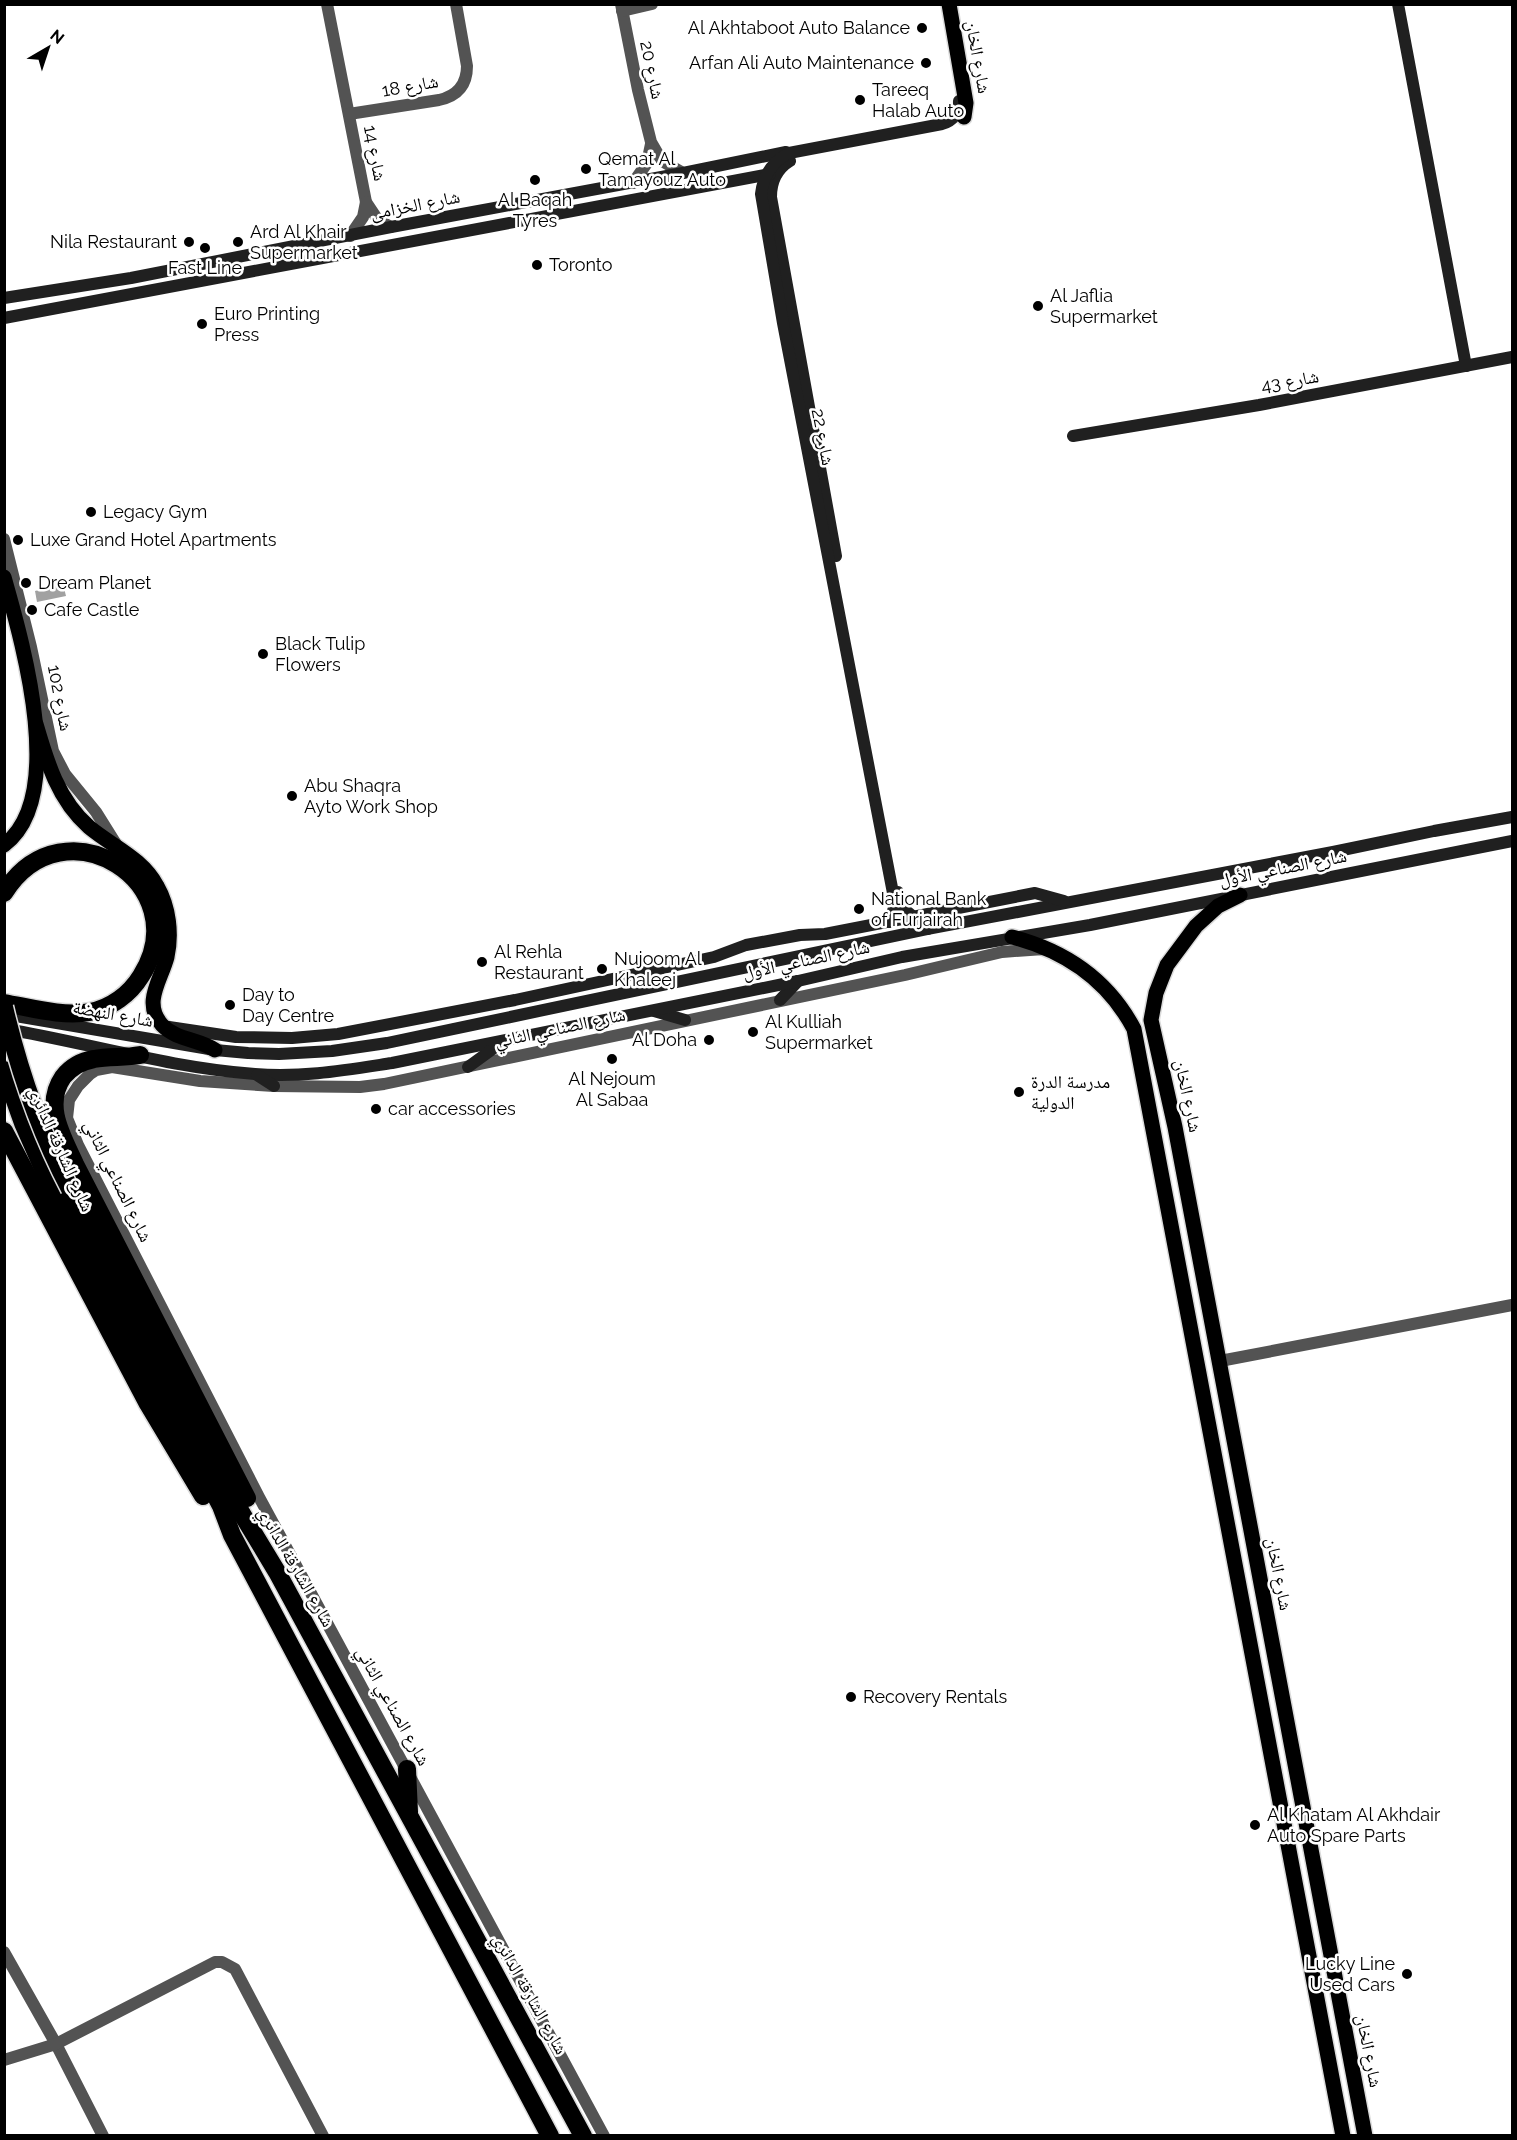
<svg xmlns="http://www.w3.org/2000/svg" width="1517" height="2140" font-family="Raleway,'Noto Naskh Arabic',sans-serif">
	<style>
		.water { fill: #a1a1a1 }
		.lines { fill: none; stroke-linecap: round; stroke-linejoin: round }
		.primary-casing { stroke: #dbdbdb; stroke-width: 18 }
		.highway-casing { stroke: #dbdbdb; stroke-width: 21 }
		.street { stroke: #535353; stroke-width: 12 }
		.secondary { stroke: #202020; stroke-width: 12 }
		.primary { stroke: #000; stroke-width: 15 }
		.highway { stroke: #000; stroke-width: 18 }
		.highway-bridge-casing { stroke: #dbdbdb; stroke-width: 21; stroke-linecap: butt }
		.highway-bridge { stroke: #000; stroke-width: 18 }
		.poi-dot { fill: #000; stroke: #fff; stroke-width: 2 }
		.labels { text-anchor: middle; stroke-width: 5; stroke-linejoin: round; paint-order: stroke }
		.poi-label { font-size: 18px; fill: #000; stroke: #fff; text-anchor: start }
		.street-label { font-size: 18px; fill: #000; stroke: #fff }
	</style>
	<rect width="100%" height="100%" fill="#fff"/>
	<!-- water -->
	<polygon class="water" points="63,584 66,596 37,602 35,591"/>
	<g class="lines">
		<defs>
			<g id="primary">
				<polyline points="949,4 966,103 964,117"/>
				<path d="M4 577C22 641 68 797 4 845"/>
				<path d="M36 724C47 762 58 800 89 827 113 847 142 858 157 886 169 907 172 934 167 957 161 980 142 1003 162 1025 176 1040 199 1039 215 1050"/>
				<polyline points="1240,895 1218,906 1196,926 1167,965 1156,993 1151,1020 1175,1127 1365,2136"/>
				<path d="M1012 937C1066 951 1108 980 1134 1029L1343 2136"/>
			</g>
			<g id="highway">
				<path d="M4 893C64 797 199 885 141 976 130 994 111 1008 90 1012 63 1017 32 1008 4 1003"/>
				<path d="M140 1055C125 1058 109 1056 94 1059 82 1061 71 1067 63 1077 43 1106 63 1137 75 1164L247 1498"/>
				<polyline points="4,1070 23,1123 46,1175 221,1506 232,1535 550,2136"/>
				<polyline points="4,1131 148,1404 203,1496"/>
				<polyline points="70,1189 242,1514 277,1572 583,2136"/>
				<polyline points="407,1769 409,1812"/>
			</g>
		</defs>
		<!-- primary casing -->
		<use href="#primary" class="primary-casing"/>
		<!-- highway casing -->
		<use href="#highway" class="highway-casing"/>
		<!-- street -->
		<g class="street">
			<polyline points="327,4 366,202 378,220 391,227"/>
			<polyline points="621,4 638,90 651,142 662,161 683,173"/>
			<polyline points="622,11 652,4"/>
			<path d="M349 114 439 100C457 96 467 85 467 66L456 4"/>
			<polyline points="633,183 647,163 651,144"/>
			<polyline points="350,236 363,217 366,202"/>
			<polyline points="4,539 31,647 53,751 65,774 96,812 116,844"/>
			<polyline points="1220,1361 1512,1305"/>
			<polyline points="4,1952 56,2044 103,2136"/>
			<polyline points="4,2060 56,2044 215,1962 222,1962 235,1969 323,2136"/>
			<polyline points="604,2136 259,1497 78,1145 67,1118 69,1100 78,1086 90,1074 96,1070 112,1067 200,1081 274,1086 360,1087 384,1084 905,975 1002,952 1044,949"/>
		</g>
		<!-- secondary -->
		<g class="secondary">
			<polyline points="1398,4 1466,366"/>
			<path d="M790 161C777 169 771 181 771 197L836 556"/>
			<polyline points="4,298 131,278 391,227 683,173 786,152"/>
			<polyline points="4,318 770,174"/>
			<polyline points="1073,436 1259,405 1512,357"/>
			<polyline points="898,892 905,910 928,929"/>
			<path d="M889 922 894 908 893 893 783 323 761 194C763 175 772 162 789 153L942 124C953 121 959 113 959 101"/>
			<polyline points="780,1000 798,981"/>
			<polyline points="654,1011 685,1020"/>
			<polyline points="4,1014 215,1050 248,1053 279,1054 332,1051 387,1043 928,929 1333,852 1434,831 1512,817"/>
			<polyline points="169,1027 236,1037 292,1038 338,1034 515,1000 714,957 746,945 800,935 825,934 1035,893 1064,901"/>
			<path d="M6 1029C88 1043 171 1068 255 1074 301 1078 346 1070 392 1063L798 981 902 957 1090 925 1512 841"/>
			<polyline points="468,1067 501,1043"/>
			<polyline points="257,1075 274,1086"/>
		</g>
		<!-- primary -->
		<use href="#primary" class="primary"/>
		<!-- highway -->
		<use href="#highway" class="highway"/>
		<defs>
			<path id="highway-bridge" d="M4 1007C19 1071 40 1132 70 1189"/>
		</defs>
		<!-- highway-bridge casing -->
		<use href="#highway-bridge" class="highway-bridge-casing"/>
		<!-- highway-bridge -->
		<use href="#highway-bridge" class="highway-bridge"/>
	</g>
	<!-- markers -->
	<g class="poi-dot">
		<circle cx="922" cy="28" r="6"/>
		<circle cx="926" cy="63" r="6"/>
		<circle cx="860" cy="100" r="6"/>
		<circle cx="586" cy="169" r="6"/>
		<circle cx="535" cy="180" r="6"/>
		<circle cx="189" cy="242" r="6"/>
		<circle cx="238" cy="242" r="6"/>
		<circle cx="205" cy="248" r="6"/>
		<circle cx="537" cy="265" r="6"/>
		<circle cx="1038" cy="306" r="6"/>
		<circle cx="202" cy="324" r="6"/>
		<circle cx="91" cy="512" r="6"/>
		<circle cx="18" cy="540" r="6"/>
		<circle cx="26" cy="583" r="6"/>
		<circle cx="32" cy="610" r="6"/>
		<circle cx="263" cy="654" r="6"/>
		<circle cx="292" cy="796" r="6"/>
		<circle cx="859" cy="909" r="6"/>
		<circle cx="482" cy="962" r="6"/>
		<circle cx="602" cy="969" r="6"/>
		<circle cx="230" cy="1005" r="6"/>
		<circle cx="753" cy="1032" r="6"/>
		<circle cx="709" cy="1040" r="6"/>
		<circle cx="612" cy="1059" r="6"/>
		<circle cx="1019" cy="1092" r="6"/>
		<circle cx="376" cy="1109" r="6"/>
		<circle cx="851" cy="1697" r="6"/>
		<circle cx="1255" cy="1825" r="6"/>
		<circle cx="1407" cy="1974" r="6"/>
	</g>
	<g class="labels">
		<!-- poi labels -->
		<g class="poi-label">
			<text x="910" y="34" text-anchor="end">Al Akhtaboot Auto Balance</text>
			<text x="914" y="69" text-anchor="end">Arfan Ali Auto Maintenance</text>
			<text x="872" y="96">Tareeq<tspan x="872" dy="21">Halab Auto</tspan></text>
			<text x="598" y="165">Qemat Al<tspan x="598" dy="21">Tamayouz Auto</tspan></text>
			<text x="535" y="206" text-anchor="middle">Al Baqah<tspan x="535" dy="21">Tyres</tspan></text>
			<text x="250" y="238">Ard Al Khair<tspan x="250" dy="21">Supermarket</tspan></text>
			<text x="177" y="248" text-anchor="end">Nila Restaurant</text>
			<text x="549" y="271">Toronto</text>
			<text x="205" y="274" text-anchor="middle">Fast Line</text>
			<text x="1050" y="302">Al Jaflia<tspan x="1050" dy="21">Supermarket</tspan></text>
			<text x="214" y="320">Euro Printing<tspan x="214" dy="21">Press</tspan></text>
			<text x="103" y="518">Legacy Gym</text>
			<text x="30" y="546">Luxe Grand Hotel Apartments</text>
			<text x="38" y="589">Dream Planet</text>
			<text x="44" y="616">Cafe Castle</text>
			<text x="275" y="650">Black Tulip<tspan x="275" dy="21">Flowers</tspan></text>
			<text x="304" y="792">Abu Shaqra<tspan x="304" dy="21">Ayto Work Shop</tspan></text>
			<text x="871" y="905">National Bank<tspan x="871" dy="21">of Furjairah</tspan></text>
			<text x="494" y="958">Al Rehla<tspan x="494" dy="21">Restaurant</tspan></text>
			<text x="614" y="965">Nujoom Al<tspan x="614" dy="21">Khaleej</tspan></text>
			<text x="242" y="1001">Day to<tspan x="242" dy="21">Day Centre</tspan></text>
			<text x="765" y="1028">Al Kulliah<tspan x="765" dy="21">Supermarket</tspan></text>
			<text x="697" y="1046" text-anchor="end">Al Doha</text>
			<text x="612" y="1085" text-anchor="middle">Al Nejoum<tspan x="612" dy="21">Al Sabaa</tspan></text>
			<text x="1031" y="1088">مدرسة الدرة<tspan x="1031" dy="21">الدولية</tspan></text>
			<text x="388" y="1115">car accessories</text>
			<text x="863" y="1703">Recovery Rentals</text>
			<text x="1267" y="1821">Al Khatam Al Akhdair<tspan x="1267" dy="21">Auto Spare Parts</tspan></text>
			<text x="1395" y="1970" text-anchor="end">Lucky Line<tspan x="1395" dy="21">Used Cars</tspan></text>
		</g>
		<!-- street labels -->
		<g class="street-label">
			<text transform="translate(978 57) rotate(80)" y="6">شارع الخان</text>
			<text transform="translate(652 70) rotate(78)" y="6">شارع 20</text>
			<text transform="translate(410 86) rotate(-10)" y="6">شارع 18</text>
			<text transform="translate(375 153) rotate(79)" y="6">شارع 14</text>
			<text transform="translate(415 205) rotate(-11)" y="6">شارع الخزامى</text>
			<text transform="translate(1290 381) rotate(-10)" y="6">شارع 43</text>
			<text transform="translate(823 437) rotate(79)" y="6">شارع 22</text>
			<text transform="translate(60 698) rotate(79)" y="6">شارع 102</text>
			<text transform="translate(1283 868) rotate(-11)" y="6">شارع الصناعي الأول</text>
			<text transform="translate(806 960) rotate(-12)" y="6">شارع الصناعي الأول</text>
			<text transform="translate(113 1014) rotate(10)" y="6">شارع النهضة</text>
			<text transform="translate(560 1028) rotate(-12)" y="6">شارع الصناعي الثاني</text>
			<text transform="translate(1188 1096) rotate(78)" y="6">شارع الخان</text>
			<text transform="translate(61 1149) rotate(66)" y="6">شارع الشارقة الدائري</text>
			<text transform="translate(118 1181) rotate(64)" y="6">شارع الصناعي الثاني</text>
			<text transform="translate(296 1567) rotate(60)" y="6">شارع الشارقة الدائري</text>
			<text transform="translate(1279 1574) rotate(79)" y="6">شارع الخان</text>
			<text transform="translate(393 1706) rotate(61)" y="6">شارع الصناعي الثاني</text>
			<text transform="translate(530 1994) rotate(61)" y="6">شارع الشارقة الدائري</text>
			<text transform="translate(1369 2051) rotate(79)" y="6">شارع الخان</text>
		</g>
	</g>
	<!-- border -->
	<rect width="1517" height="2140" fill="none" stroke="#000000" stroke-width="12"/>
	<!-- north arrow -->
	<g transform="translate(48 48) rotate(39)" stroke="#ffffff" stroke-width="4.5" paint-order="stroke">
	<path d="M0-4.5L10 22L0 15L-10 22Z" fill="#000000"/>
	<text y="-9" font-size="16" font-weight="bold" text-anchor="middle" fill="#000000">N</text>
	</g>
</svg>
